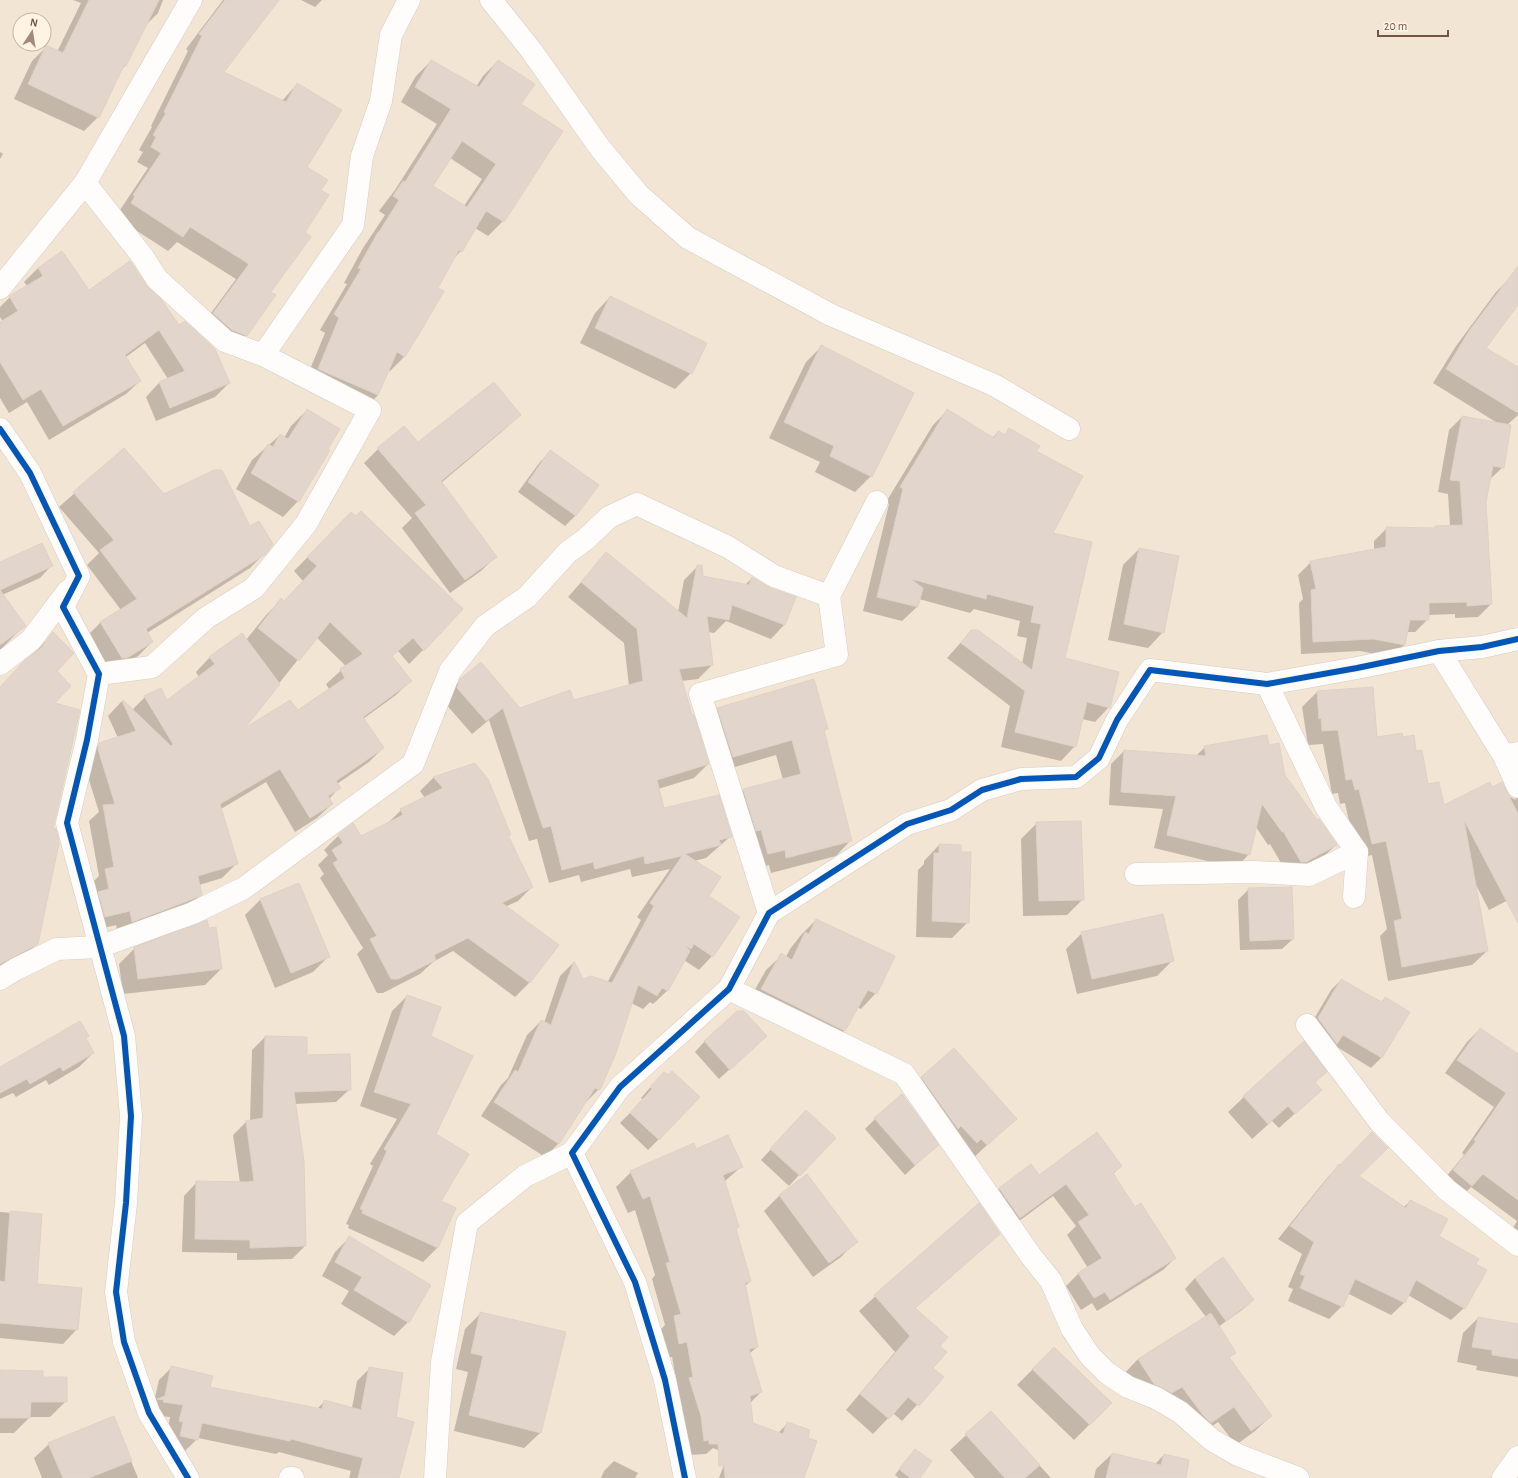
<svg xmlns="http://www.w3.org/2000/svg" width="1518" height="1478" font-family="'Alegreya Sans',sans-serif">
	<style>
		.residential { fill: #f3e5d3; fill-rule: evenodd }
		.shadow { fill: #0003; fill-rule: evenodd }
		.building { fill: #e2d6cc; stroke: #dfd1c6; fill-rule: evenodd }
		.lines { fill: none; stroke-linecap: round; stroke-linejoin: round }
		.minor-casing { stroke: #d7ccc2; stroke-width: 23 }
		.minor { stroke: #fefdfb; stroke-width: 22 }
		.cycleway-casing { stroke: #fff4e4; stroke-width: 8 }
		.cycleway { stroke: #0057b8; stroke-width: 6 }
	</style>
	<rect width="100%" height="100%" fill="#f6efe4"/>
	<!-- residential -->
	<path class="residential" d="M0 0H1518V1478H0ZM20 20H44V44H20Z"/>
	<!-- shadow -->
	<g class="shadow">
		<polygon points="73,0 163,0 158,13 145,26 125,66 119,72 98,117 84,131 14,99 32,61 46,47 57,52 81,3"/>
		<polygon points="223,0 277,0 222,72 282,101 297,84 306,168 320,191 304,232 246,335 232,349 200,328 236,279 177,242 168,251 117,218 121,211 120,210 148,168 137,162 143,152 139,150 152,127 151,126 188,51 186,49"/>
		<polygon points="301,0 322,0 315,7"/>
		<path d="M431 61 476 87 483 76 498 61 503 221 488 236 475 228 461 251 452 260 437 288 428 317 404 357 390 371 388 370 378 395 363 410 304 384 325 333 320 330 347 284 344 283 363 248 385 215 379 211 395 190 437 124 401 102 416 76ZM450 158 482 179 464 206 432 187Z"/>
		<polygon points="0,152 3,154 0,159"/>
		<polygon points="61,252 89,291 146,287 229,383 215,397 156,421 146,397 159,383 168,379 145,343 126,357 140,381 126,394 49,440 27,402 9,413 0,398 0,323 3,322 0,317 0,307 10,297 28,287 24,282 38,268"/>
		<polygon points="1510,278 1518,284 1518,303 1485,348 1518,368 1518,415 1507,425 1503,467 1489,480 1485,501 1491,604 1478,617 1455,618 1455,614 1428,615 1428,619 1415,632 1407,632 1404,645 1391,657 1360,651 1301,654 1299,603 1303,599 1298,575 1311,562 1374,551 1374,541 1387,528 1433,529 1435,527 1450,526 1448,494 1438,492 1449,430 1462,417 1499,424 1433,383 1456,346 1496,292"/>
		<polygon points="610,297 691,373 675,389 580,343 595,313"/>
		<polygon points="821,347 871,476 855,492 815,472 820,462 769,438 806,362"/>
		<polygon points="307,410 298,501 283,517 236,489 252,460 280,435 284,438 291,426"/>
		<polygon points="947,411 992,438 998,432 1004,435 1009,430 1035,451 1051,533 1064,659 1109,707 1095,722 1082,719 1075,746 1061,761 1001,747 1010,706 947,658 971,631 1022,664 1027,638 1017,636 1020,621 974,609 970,613 919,599 917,607 902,621 863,611 889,504 886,502 933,425"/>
		<polygon points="519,415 505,429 441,483 495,557 481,571 450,593 402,528 412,518 364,463 378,449 418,444"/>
		<polygon points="124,449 164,496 249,528 265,553 250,568 147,633 152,642 138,656 112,672 86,637 100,623 121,610 87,565 99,553 59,507"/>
		<polygon points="551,451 597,485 575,516 565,526 518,492 540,462"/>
		<path d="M351 513 423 650 409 664 398 651 391 657 410 681 396 695 363 719 383 748 369 762 337 784 339 788 329 799 332 804 317 818 295 832 266 782 221 809 237 863 222 878 199 885 201 894 186 909 118 935 116 925 91 931V884L99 876 89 821 99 812 84 764 85 758 100 744 118 738 108 716 122 701 132 710 145 697 167 702 199 677 196 672 210 657 246 640 267 614 281 600 284 602 303 581 294 571ZM316 637 346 666 326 684 329 689 297 711 241 731Z"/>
		<polygon points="1139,549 1163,632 1148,648 1108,640 1123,565"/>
		<polygon points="606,554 678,612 684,580 698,566 702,577 745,585 752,578 769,589 795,598 784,625 771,639 726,621 714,633 708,632 712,665 698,679 681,681 708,764 694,778 658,789 664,810 731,836 706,858 694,861 707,896 712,956 699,970 684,960 667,991 653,1004 650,1002 643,1009 631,1003 599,1089 585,1103 558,1144 545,1157 481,1116 501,1085 508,1078 527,1035 541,1021 544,1023 560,976 573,963 583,980 607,983 641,920 637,917 670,869 632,877 630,869 581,882 579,875 549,883 537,839 529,841 489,720 472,734 444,702 447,694 461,680 520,709 573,701 629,686 624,643 568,597"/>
		<polygon points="0,563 51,566 40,578 2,595 24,626 0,650"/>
		<polygon points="53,634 55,671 53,704 51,835 37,944 23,957 0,969 0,687"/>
		<polygon points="1372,688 1376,739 1402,738 1416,752 1428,786 1443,807 1492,788 1516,800 1515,797 1518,794 1518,895 1489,910 1475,883 1487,951 1472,965 1388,981 1380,936 1387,929 1372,855 1357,858 1345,803 1340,804 1338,793 1332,794 1323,744 1308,745 1302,707 1317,692"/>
		<polygon points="718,709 827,728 823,732 851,840 836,856 771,873 769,865 752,869 728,805 743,790 783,780 776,755 718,772 702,724"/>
		<polygon points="1269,746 1284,775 1316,821 1336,845 1322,858 1288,875 1270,844 1268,845 1256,827 1249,854 1236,868 1154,848 1163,809 1109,805 1111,764 1124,751 1196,756 1205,747"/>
		<polygon points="434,777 510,834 508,837 532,887 518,901 505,907 557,945 529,983 515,997 453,951 433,962 420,974 383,993 377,993 357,954 363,948 320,878 324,874 318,865 328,855 324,850 338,836 353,825 360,837 387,824 401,810 425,798 420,791"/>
		<polygon points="1037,823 1083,899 1067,915 1023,916 1021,839"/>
		<polygon points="939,845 968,922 952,938 916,937 918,870 924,864 924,861"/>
		<polygon points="1249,889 1293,939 1282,949 1240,950 1238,900"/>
		<polygon points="261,899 329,956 313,972 275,988 245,915"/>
		<path d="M816 920 876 993 861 1009 857 1007 844 1031 829 1046 747 1004 766 970 782 955 786 957 790 949 801 935ZM863 988 871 990V992Z"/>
		<polygon points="1082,933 1173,960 1157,976 1077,994 1066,949"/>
		<polygon points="135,948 221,969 205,985 123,994 119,964"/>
		<polygon points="1341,980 1381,1002 1385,998 1408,1012 1381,1058 1371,1068 1308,1029 1331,990"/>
		<polygon points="407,996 430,1036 439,1202 438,1247 423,1262 348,1228 349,1225 346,1224 373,1166 370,1164 397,1119 360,1106 392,1011"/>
		<polygon points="1480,1029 1518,1055 1518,1249 1505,1241 1517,1221 1471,1187 1459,1199 1441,1183 1464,1155 1462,1153 1494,1107 1445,1073 1467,1042"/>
		<polygon points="766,1036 719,1079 695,1052 705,1041"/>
		<polygon points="265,1037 306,1056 350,1089 336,1102 295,1104 305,1246 292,1259 237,1260 237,1253 182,1252 184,1196 197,1182 240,1183 233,1135 246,1122 250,1121 252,1050"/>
		<polygon points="85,1039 93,1053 79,1067 49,1085 46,1080 16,1097 13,1093 0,1099 0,1068"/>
		<polygon points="1325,1072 1314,1083 1321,1090 1279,1128 1272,1121 1252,1139 1228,1112 1244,1097"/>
		<polygon points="922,1078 1015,1119 971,1160 906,1093"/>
		<polygon points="654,1083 659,1139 648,1150 620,1123 643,1100 641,1098"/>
		<polygon points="875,1119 937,1145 905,1175 865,1129"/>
		<polygon points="796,1122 799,1175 789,1186 761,1160"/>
		<polygon points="696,1150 742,1166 724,1182 738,1227 735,1230 750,1281 745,1286 757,1347 749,1354 761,1392 750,1403 753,1423 778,1433 788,1423 806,1438 803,1478 719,1478 728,1454 713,1448 706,1454 689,1455 675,1394 678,1390 672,1357 664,1358 659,1331 665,1325 652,1279 655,1275 635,1210 628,1213 616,1187 631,1172"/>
		<polygon points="1031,1166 1038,1176 1121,1166 1112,1175 1134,1209 1175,1258 1163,1270 1097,1311 1092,1303 1081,1310 1066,1286 1078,1274 1088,1268 1067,1235 1076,1226 1053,1196 1007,1230 987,1201 999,1189"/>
		<polygon points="1339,1166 1404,1207 1410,1201 1438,1236 1475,1265 1464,1308 1451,1320 1408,1295 1404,1303 1391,1315 1347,1293 1342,1306 1329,1319 1288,1301 1293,1289 1288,1287 1302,1254 1278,1239 1327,1178"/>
		<polygon points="807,1175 856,1241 841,1257 813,1277 764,1211 779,1196"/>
		<polygon points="978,1204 999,1234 914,1309 939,1346 932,1368 943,1377 902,1421 893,1413 873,1434 846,1410 895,1352 859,1311"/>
		<polygon points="0,1212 41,1215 36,1285 77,1329 63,1344 0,1338"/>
		<polygon points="349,1238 408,1322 394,1336 341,1304 349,1291 322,1276 335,1252"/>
		<polygon points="1195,1278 1253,1300 1242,1310 1218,1327 1234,1353 1229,1358 1271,1416 1255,1431 1236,1445 1218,1422 1195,1438 1123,1375 1138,1359 1206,1317 1185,1289"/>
		<polygon points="480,1314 540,1433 524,1448 454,1431 468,1372 456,1369 465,1329"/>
		<polygon points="1478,1318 1518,1325 1518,1377 1476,1370 1477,1366 1457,1362 1463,1333"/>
		<polygon points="1054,1348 1111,1403 1074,1440 1017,1385"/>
		<polygon points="172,1367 209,1388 317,1409 325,1401 352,1408 357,1381 370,1368 394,1418 398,1478 349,1478 351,1471 279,1452 276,1454 198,1438 184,1452 167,1434 170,1417 151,1415 159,1380"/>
		<polygon points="0,1371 66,1401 50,1417 30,1417 14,1433 0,1433"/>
		<polygon points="991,1412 1051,1478 975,1478 950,1450"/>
		<polygon points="113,1418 138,1478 42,1478 34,1458 49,1444"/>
		<polygon points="1112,1454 1155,1464 1164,1455 1183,1478 1094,1478 1096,1469"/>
		<polygon points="910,1455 918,1478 899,1478 895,1475"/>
		<polygon points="614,1461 638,1473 635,1478 601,1478 604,1471"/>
	</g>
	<!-- building -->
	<g class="building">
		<polygon points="89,0 159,0 126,66 124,65 99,118 28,84 46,45 63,53"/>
		<polygon points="225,0 279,0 224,72 286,102 297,83 342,110 307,167 328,180 321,190 329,195 305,232 311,237 271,292 276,295 247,336 232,330 213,313 249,264 190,227 183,237 131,203 135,196 133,195 161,153 151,147 156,137 153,135 166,113 164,112 202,36 199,34"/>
		<path d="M431 60 479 87 498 60 535 84 521 104 563 131 504 222 486 211 462 252 459 250 438 288 444 291 429 317 405 357 397 352 378 395 318 369 339 318 334 314 361 269 358 268 378 232H379L399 200 393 196 403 181 405 182 451 109 415 87ZM462 141 496 164 467 207 433 186Z"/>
		<polygon points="62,251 89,290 130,261 147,286 161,299 179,325 185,321 215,349 230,383 170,408 159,382 185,371 159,330 125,355 141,381 63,426 41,389 23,400 0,362 0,322 18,311 9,296 43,276 38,268"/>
		<polygon points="1518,266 1518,305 1486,348 1518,367 1518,413 1446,369 1469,331"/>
		<polygon points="610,296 707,343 692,374 595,328"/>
		<polygon points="821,345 914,393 872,477 830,456 834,446 784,422"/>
		<polygon points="494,382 521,415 441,481 497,557 465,580 415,513 426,505 377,448 404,426 418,442"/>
		<polygon points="307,409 340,429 328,449 330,450 299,502 251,473 268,444 273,447 280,434 288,439"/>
		<polygon points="947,409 994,438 998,431 1005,435 1009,428 1040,446 1036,451 1083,476 1053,533 1092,542 1065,658 1119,672 1110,708 1087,702 1076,747 1015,732 1025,691 961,643 971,630 978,630 1032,670 1041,624 1031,622 1034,606 987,594 986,599 911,579 923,588 918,607 877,597 903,489 900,487"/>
		<polygon points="1462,416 1511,425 1504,468 1493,466 1486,502 1492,604 1467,606 1467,602 1429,603 1429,620 1410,620 1405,645 1373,639 1313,642 1311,590 1316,589 1310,561 1386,547 1386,527 1435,528 1435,526 1463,525 1460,481 1450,480"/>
		<polygon points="124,448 164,494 214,470 222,470 250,526 259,521 273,544 266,554 146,629 153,642 127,658 122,658 100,622 137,599 100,550 114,540 73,492"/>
		<polygon points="550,450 599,485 576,516 528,482"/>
		<polygon points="361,511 463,609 424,651 413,638 392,656 412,681 363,717 384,748 336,781 341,788 328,796 333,804 310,818 280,769 220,804 238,864 198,876 202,895 188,901 132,922 130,911 105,917 98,892 109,889 105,869 114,867 103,805 115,804 98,749 99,743 136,731 122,701 123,700 171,746 173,744 144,696 161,688 167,700 215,664 209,657 242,633 280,684 245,728 290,700 298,710 345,678 340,669 363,654 330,622 299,661 258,628 281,598 284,601 317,566 307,557 351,512 356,516"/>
		<polygon points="42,543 53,566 0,590 0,562"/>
		<polygon points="1139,548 1179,556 1164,633 1124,624"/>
		<polygon points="606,552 687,618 697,565 702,565 703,576 749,585 752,577 770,588 796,597 785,625 732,605 729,620 707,616 713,665 679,669 692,715 694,715 709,764 657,780 664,808 719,795 732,837 719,840 721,845 685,854 721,877 709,896 740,917 713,957 694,944 691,949 685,946 690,951 668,991 662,988 657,996 638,985 616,1053 600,1090 595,1088 559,1144 494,1102 515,1070 518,1072 541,1020 551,1025 574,961 583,979 591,976 612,983 654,906 650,903 682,856 645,864 644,856 595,869 593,862 562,870 551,826 543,828 503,708 486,721 457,688 460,679 481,662 520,708 570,690 574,700 643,681 637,629 581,582"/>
		<polygon points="0,590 26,626 0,645"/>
		<polygon points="53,632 74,653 57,671 71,686 55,703 80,710 53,828 56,829 59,843 38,944 0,964 0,687 25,660 41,648"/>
		<polygon points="814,679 828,729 824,730 852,841 786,858 785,850 768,854 761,830 756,831 743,789 801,774 792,740 733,757 717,708"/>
		<polygon points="1373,687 1377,737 1402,733 1403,737 1414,735 1416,751 1422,750 1428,784 1439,782 1444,805 1490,782 1492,787 1502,782 1518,814 1518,923 1464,820 1488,951 1402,967 1394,921 1402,919 1386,841 1372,844 1359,789 1355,790 1352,779 1346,780 1338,730 1322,731 1321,718 1319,719 1317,691"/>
		<polygon points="1267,735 1269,745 1279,743 1285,775 1317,820 1319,819 1337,845 1306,862 1301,862 1283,831 1282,832 1262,804 1250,855 1167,835 1176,796 1121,792 1124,750 1206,756 1204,746"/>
		<polygon points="475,763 488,779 511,835 508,835 533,887 502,903 559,945 530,983 468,938 434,955 436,960 398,979 391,979 370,939 377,936 333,863 338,860 332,850 343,843 338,835 353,823 361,836 403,815 400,809 443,788 433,777"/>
		<polygon points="1081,821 1084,900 1039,901 1036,822"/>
		<polygon points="939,844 961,845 961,852 971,852 969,923 932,921 934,853 939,853"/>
		<polygon points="299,883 330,957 291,973 260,899"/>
		<polygon points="1292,887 1294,939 1250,941 1248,888"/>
		<polygon points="1163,914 1174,961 1092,979 1081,932"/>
		<polygon points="816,919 895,956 877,994 868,990 845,1031 761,989 781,953 792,960 805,932 809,934"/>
		<polygon points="207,920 209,928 216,927 222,969 138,979 134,947"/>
		<polygon points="1341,979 1374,998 1382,1002 1385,997 1410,1012 1382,1058 1343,1035 1337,1044 1318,1018"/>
		<polygon points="407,995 441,1007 431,1036 473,1056 436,1134 469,1154 441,1201 456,1208 438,1248 362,1213 363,1210 360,1209 387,1151 384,1149 411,1104 374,1092"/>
		<polygon points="737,1011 744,1011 767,1036 730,1070 704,1041"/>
		<polygon points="80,1021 89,1036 86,1038 94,1053 63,1071 60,1067 30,1084 27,1079 0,1093 0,1067"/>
		<polygon points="1480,1028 1518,1054 1518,1200 1483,1174 1472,1186 1453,1170 1476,1141 1474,1140 1506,1093 1457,1060"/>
		<polygon points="265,1036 307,1037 307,1055 350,1054 351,1090 294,1092 304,1161 306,1246 250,1248 250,1240 195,1239 196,1181 248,1182 254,1181 246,1121 263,1118"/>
		<polygon points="1304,1041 1327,1072 1315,1082 1322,1090 1295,1114 1288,1106 1268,1124 1243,1096"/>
		<polygon points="954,1048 1017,1119 987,1145 981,1139 977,1143 961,1126 958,1129 921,1077"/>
		<polygon points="672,1071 700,1097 659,1140 630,1113 652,1089 650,1087 664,1072 668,1075"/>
		<polygon points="902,1094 939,1145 915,1165 874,1118"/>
		<polygon points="806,1110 836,1138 800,1176 770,1149"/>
		<polygon points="1097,1132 1122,1166 1113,1173 1135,1207 1141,1203 1176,1258 1110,1300 1105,1292 1094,1298 1078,1273 1102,1258 1078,1222 1089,1215 1066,1184 1020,1218 999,1188 1031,1164 1039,1175"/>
		<polygon points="1372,1132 1388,1148 1359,1176 1406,1208 1410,1200 1448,1219 1439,1236 1479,1259 1476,1264 1487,1270 1465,1309 1416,1280 1405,1303 1355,1279 1343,1307 1300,1288 1305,1276 1300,1274 1314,1242 1290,1226 1339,1164 1340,1165"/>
		<polygon points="728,1135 743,1167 723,1175 739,1227 736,1229 751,1281 745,1283 758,1347 749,1349 762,1392 750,1396 753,1423 783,1434 787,1422 810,1430 808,1438 817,1441 804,1478 725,1478 724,1466 719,1466 718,1444 709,1444 709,1440 704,1441 701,1416 689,1378 693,1377 687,1342 679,1344 674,1316 681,1314 666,1263 670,1262 650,1196 643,1199 630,1171 694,1143 696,1149"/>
		<polygon points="807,1174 858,1242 829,1263 779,1195"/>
		<polygon points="979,1203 1000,1234 915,1308 948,1337 940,1346 947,1352 933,1368 944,1377 919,1406 908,1397 889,1419 860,1394 910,1336 874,1295"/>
		<polygon points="10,1211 42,1214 37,1284 82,1288 78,1330 0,1323 0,1281 5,1282"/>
		<polygon points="349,1236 431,1285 409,1323 354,1290 362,1277 335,1262"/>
		<polygon points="1223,1257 1254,1300 1226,1321 1195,1278"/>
		<polygon points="480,1312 566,1332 541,1433 469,1415 483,1356 471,1353"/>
		<polygon points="1211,1313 1236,1353 1229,1357 1272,1416 1251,1431 1234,1407 1211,1423 1203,1415 1182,1387 1172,1393 1154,1384 1138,1359"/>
		<polygon points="1478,1317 1518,1324 1518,1359 1492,1355 1492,1350 1472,1347"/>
		<polygon points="1054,1347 1112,1403 1090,1425 1032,1369"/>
		<polygon points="171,1366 213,1376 210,1387 322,1409 324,1400 361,1410 369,1367 403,1373 396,1417 414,1422 399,1478 358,1478 363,1458 291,1439 290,1441 202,1423 198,1440 180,1436 183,1422 179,1421 183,1405 163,1402 164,1400 157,1399 165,1396"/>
		<polygon points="0,1370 43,1371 43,1377 67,1377 67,1402 31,1402 30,1418 0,1418"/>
		<polygon points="991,1411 1040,1465 1025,1478 1005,1478 965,1434"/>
		<polygon points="114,1416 132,1461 89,1478 63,1478 48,1443"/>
		<polygon points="915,1449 932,1461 920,1478 910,1478 899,1469"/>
		<polygon points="1112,1453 1161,1465 1164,1454 1189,1460 1186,1478 1106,1478"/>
	</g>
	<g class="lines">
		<defs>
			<g id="minor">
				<polyline points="491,0 531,50 600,148 639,195 688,238 831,315 994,385 1069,429"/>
				<polyline points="85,183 143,257 157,279 225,341 263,355"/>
				<polyline points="0,288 85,183 191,0"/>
				<polyline points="0,429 30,473 79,576 63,607 99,674 87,740 67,823 124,1036 131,1116 126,1203 116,1292 124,1342 149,1413 188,1478"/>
				<polyline points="1439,651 1504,756"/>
				<polyline points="0,664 31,640 68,591"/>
				<polyline points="99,674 152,667 206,618 254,588 306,524 370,410 263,355 353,225 362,156 381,101 391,35 409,0"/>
				<polyline points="1267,684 1326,807 1357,852 1354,897"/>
				<polyline points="1518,753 1504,756 1518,787"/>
				<polyline points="1136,874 1256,872 1309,875 1357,852"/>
				<polyline points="769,913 700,694 837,655 829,596 877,502"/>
				<polyline points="0,979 16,969 57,949 99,947 193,913 244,888 413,764 450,671 485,626 527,597 568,552 586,539 609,517 637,504 728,547 774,576 829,596"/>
				<polyline points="729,989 904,1074 1031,1256 1051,1281 1072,1329 1090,1356 1107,1373 1128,1387 1156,1398 1180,1412 1212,1440 1238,1455 1298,1478"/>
				<polyline points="1307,1025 1379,1121 1447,1190 1518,1245"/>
				<polyline points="290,1478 293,1478"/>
				<polyline points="435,1478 442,1362 467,1223 525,1176 572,1153"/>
				<polyline points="685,1478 665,1380 635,1282 572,1153 620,1087 729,989 769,913 907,824 951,810 982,790 1021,779 1076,777 1099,758 1117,720 1150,670 1267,684 1357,668 1439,651 1482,647 1518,639"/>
				<polyline points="1503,1478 1518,1457"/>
			</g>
		</defs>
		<!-- minor casing -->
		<use href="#minor" class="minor-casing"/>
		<!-- minor -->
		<use href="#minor" class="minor"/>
		<defs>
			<g id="cycleway">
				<polyline points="0,429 30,473 79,576 63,607 99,674 87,740 67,823 124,1036 131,1116 126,1203 116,1292 124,1342 149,1413 188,1478"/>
				<polyline points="685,1478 665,1380 635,1282 572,1153 620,1087 729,989 769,913 907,824 951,810 982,790 1021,779 1076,777 1099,758 1117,720 1150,670 1267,684 1357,668 1439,651 1482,647 1518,639"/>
			</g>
		</defs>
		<!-- cycleway casing -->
		<use href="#cycleway" class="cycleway-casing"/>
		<!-- cycleway -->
		<use href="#cycleway" class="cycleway"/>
	</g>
	<!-- north arrow -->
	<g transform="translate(32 32) rotate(12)"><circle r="19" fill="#fff4e4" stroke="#c7b4a4"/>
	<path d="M0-3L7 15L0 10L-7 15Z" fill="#a28b7c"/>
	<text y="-6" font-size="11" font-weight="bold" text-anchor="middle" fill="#745544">N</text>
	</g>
	<!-- scale -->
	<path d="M1378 30v6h70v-6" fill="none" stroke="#745544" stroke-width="2"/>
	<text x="1384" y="30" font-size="12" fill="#745544" stroke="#fff4e4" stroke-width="3" paint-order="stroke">20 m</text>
</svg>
